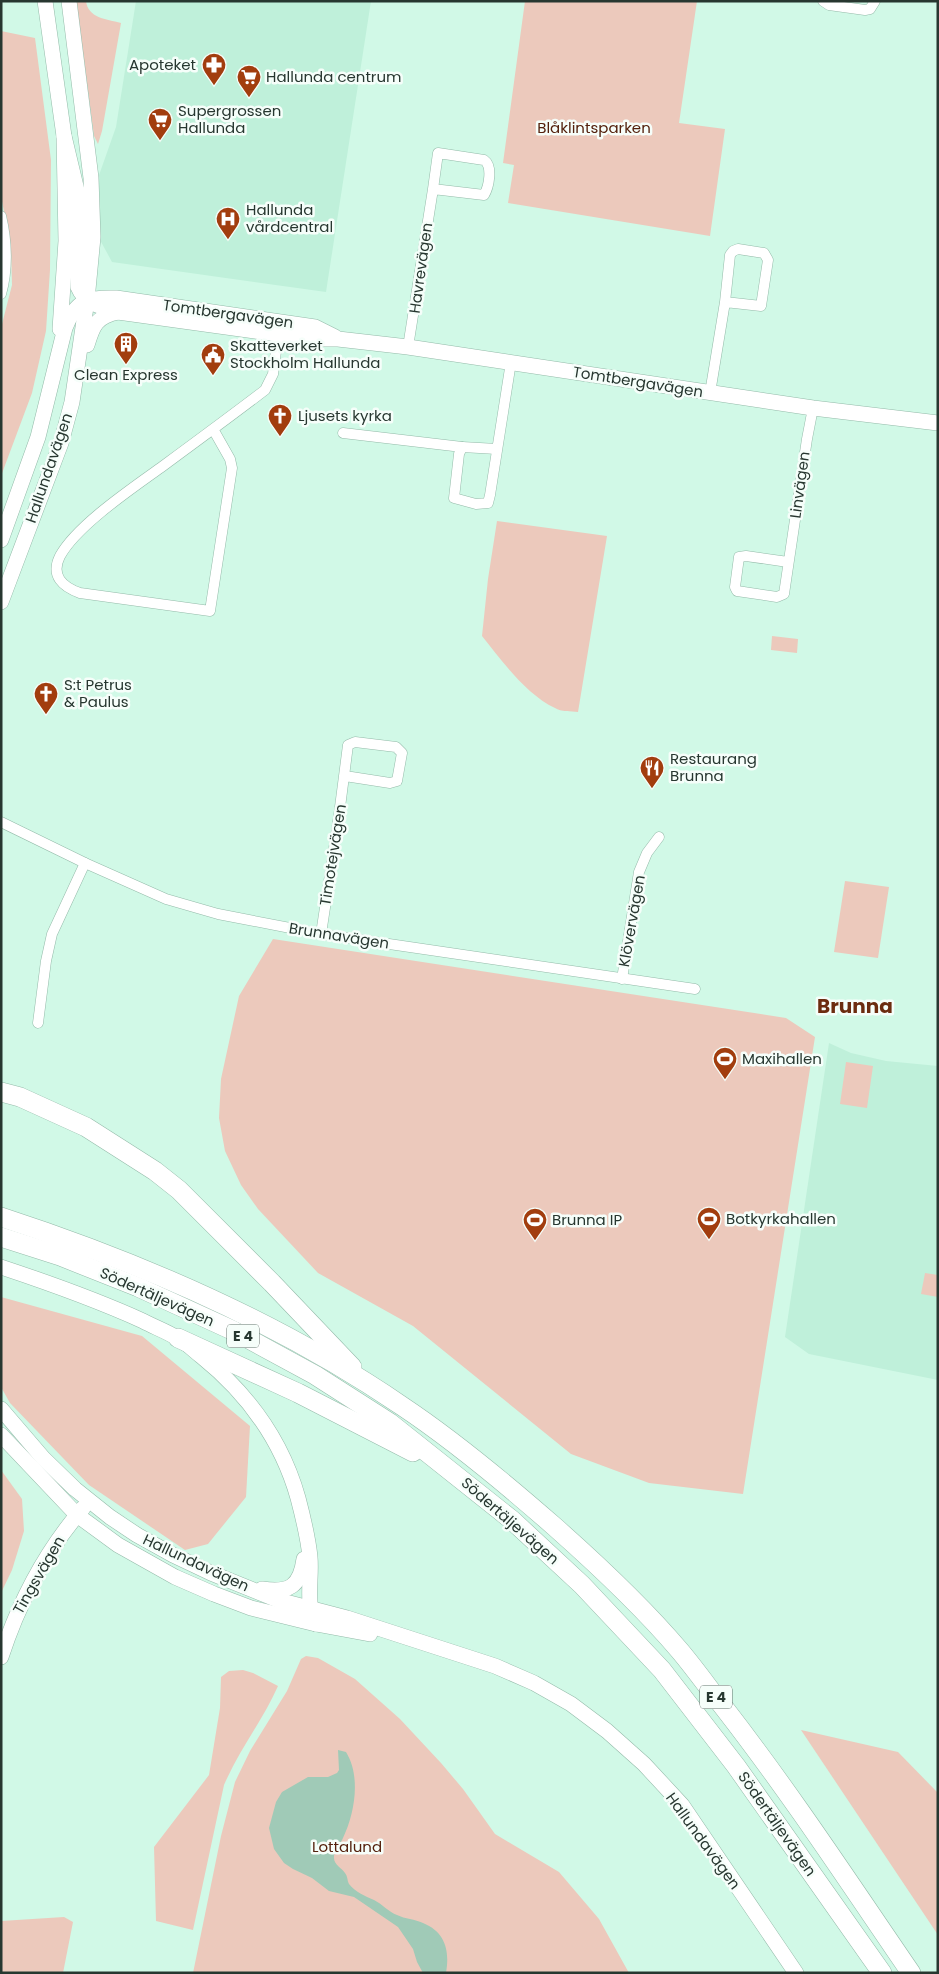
<svg xmlns="http://www.w3.org/2000/svg" width="939" height="1974" font-family="Poppins,sans-serif">
	<style>
		.built { fill: #bff0da }
		.green { fill: #ecc9bc }
		.water { fill: #a0cab7 }
		.lines { fill: none; stroke-linecap: round; stroke-linejoin: round }
		.street-casing { stroke: #94baa9; stroke-width: 11 }
		.secondary-casing { stroke: #94baa9; stroke-width: 16 }
		.highway-casing { stroke: #94baa9; stroke-width: 20 }
		.street { stroke: #fff; stroke-width: 10 }
		.secondary { stroke: #fff; stroke-width: 15 }
		.highway { stroke: #fff; stroke-width: 19 }
		.labels { text-anchor: middle; stroke-width: 5; stroke-linejoin: round; paint-order: stroke }
		.shield { fill: #f6fefa; stroke: #65736d; stroke-width: 1 }
		.shield-label { font-size: 14px; font-weight: bold; fill: #273730 }
		.poi-label { font-size: 15px; fill: #273730; stroke: #f6fefa; text-anchor: start }
		.park-label { font-size: 15px; fill: #54210d; stroke: #f6fefa }
		.street-label { font-size: 15px; fill: #273730; stroke: #f6fefa }
		.district-label { font-size: 20px; font-weight: bold; fill: #6c2c10; stroke: #f6fefa }
	</style>
	<rect width="100%" height="100%" fill="#d1f9e7"/>
	<!-- built -->
	<g class="built">
		<polygon points="136,1 371,1 326,292 112,262 99,238 98,178 116,127"/>
		<polygon points="829,1043 851,1053 886,1061 938,1066 938,1380 809,1354 785,1337"/>
	</g>
	<!-- green -->
	<g class="green">
		<path d="M76 1H86C88 18 106 19 121 23L102 131 98 144 94 136Z"/>
		<polygon points="525,1 697,1 679,123 725,129 710,236 508,203 514,165 503,163"/>
		<polygon points="1,31 35,38 51,160 50,270 46,331 32,393 1,476 1,328 12,285 11,248 1,196"/>
		<path d="M497 521 607 536 578 712C571 711 561 712 555 708 526 694 502 661 482 636L488 579Z"/>
		<polygon points="772,636 798,639 797,653 771,650"/>
		<polygon points="845,881 889,887 878,958 834,952"/>
		<polygon points="273,939 786,1018 815,1037 743,1494 649,1483 571,1454 413,1326 318,1273 258,1209 241,1185 225,1151 219,1118 221,1079 239,996"/>
		<polygon points="846,1062 873,1066 867,1108 840,1104"/>
		<polygon points="925,1273 938,1275 938,1297 921,1294"/>
		<polygon points="1,1297 142,1336 250,1426 246,1497 208,1544 185,1550 89,1485 10,1403 1,1387"/>
		<polygon points="1,1470 22,1499 24,1531 12,1570 1,1593"/>
		<polygon points="306,1656 318,1658 355,1679 400,1719 441,1763 463,1789 495,1834 559,1872 599,1919 629,1973 193,1973 221,1836 235,1782 250,1751 287,1691 301,1659"/>
		<path d="M243 1670 253 1673 278 1686C263 1720 239 1750 224 1785L193 1930 156 1921 154 1847 209 1775 220 1708 221 1677 229 1671Z"/>
		<polygon points="801,1730 898,1752 938,1793 938,1935"/>
		<polygon points="64,1917 73,1922 63,1973 1,1973 1,1921"/>
	</g>
	<!-- water -->
	<path class="water" d="M338 1750 346 1752C361 1776 355 1813 343 1838 341 1843 333 1852 334 1858 334 1865 342 1868 345 1873 348 1877 347 1880 349 1884 355 1892 365 1896 374 1900 382 1904 389 1912 397 1915 405 1919 415 1919 423 1923 445 1932 450 1950 446 1973H423L417 1962 413 1949 398 1927 354 1897 329 1891 312 1878 293 1869 284 1863 274 1849 269 1828 276 1802 282 1792 308 1777H328L337 1773 339 1770Z"/>
	<g class="lines">
		<defs>
			<g id="street">
				<polyline points="823,1 829,5 865,10 870,9 875,1"/>
				<path d="M1 216C7 241 8 270 1 294"/>
				<path d="M408 347 433 189 484 195C489 187 493 166 484 160L438 153 433 189"/>
				<polyline points="710,393 725,302 761,306 768,260 764,253 738,249 733,251 730,255 725,302"/>
				<path d="M213 429 230 459 232 468 210 611 80 593C63 587 50 576 60 556 77 525 134 487 163 466 197 441 231 416 265 390L273 374 279 328"/>
				<polyline points="343,433 462,447"/>
				<polyline points="497,449 462,447 459,454 454,498 476,504 488,503 490,495 511,362"/>
				<polyline points="788,562 746,556 739,557 735,587 737,591 777,597 784,594 807,439 813,408"/>
				<polyline points="1,822 85,863 166,899 218,914 321,934 695,989"/>
				<polyline points="321,934 339,815 348,745 355,742 396,747 402,753 397,781 390,783 345,776"/>
				<polyline points="622,979 639,872 647,853 659,837"/>
				<polyline points="38,1023 46,961 52,934 85,863"/>
			</g>
			<g id="secondary">
				<polyline points="45,1 64,136 66,241 60,329"/>
				<path d="M64 136 79 199 78 287C85 304 102 307 118 312L313 339H338L408 347 813 408 938 423"/>
				<path d="M87 345C93 325 96 317 118 312"/>
				<path d="M1 540 38 437 65 328C76 300 88 297 116 298L315 327 335 337"/>
				<polyline points="1,602 61,443 72,402 87,300 93,237 91,178 69,1"/>
				<path d="M1 1267C49 1283 97 1300 143 1321 154 1327 166 1331 177 1338 186 1342 193 1350 201 1356 247 1393 282 1441 298 1498 303 1517 308 1537 310 1557 312 1579 305 1604 316 1624"/>
				<polyline points="1,1409 43,1458 75,1489 110,1517 137,1535 173,1555 211,1573 278,1600 347,1618 495,1666 534,1683 571,1704 607,1731 644,1764 682,1805 796,1973"/>
				<polyline points="1,1435 77,1515 118,1545 175,1577 214,1594 251,1608 316,1624 370,1634"/>
				<path d="M262 1589C289 1593 300 1587 304 1559"/>
				<path d="M1 1657C19 1602 45 1552 83 1508"/>
			</g>
			<g id="highway">
				<polyline points="1,1092 20,1097 86,1127 155,1171 179,1190 272,1283 352,1367"/>
				<path d="M1 1217C142 1263 279 1322 402 1406 456 1442 506 1484 555 1527 599 1566 642 1606 680 1651 696 1670 710 1690 725 1709 791 1794 850 1884 911 1973"/>
				<polyline points="1,1237 60,1256 138,1287 234,1331 315,1375 390,1423 512,1520 582,1585 662,1670 736,1766 882,1973"/>
				<polyline points="178,1338 298,1393 413,1452"/>
			</g>
		</defs>
		<!-- street casing -->
		<use href="#street" class="street-casing"/>
		<!-- secondary casing -->
		<use href="#secondary" class="secondary-casing"/>
		<!-- highway casing -->
		<use href="#highway" class="highway-casing"/>
		<!-- street -->
		<use href="#street" class="street"/>
		<!-- secondary -->
		<use href="#secondary" class="secondary"/>
		<!-- highway -->
		<use href="#highway" class="highway"/>
	</g>
	<!-- icons -->
	<defs>
		<symbol id="pharmacy-pin" viewBox="-11 -11 22 30"><path d="M0 17L-7.5 6A9.5 9.5 0 1 1 7.5 6Z" fill="#a23d0e" stroke="#f6fefa"/><path d="M-2-6h4v4h4v4h-4v4h-4v-4h-4v-4h4Z" fill="#fff"/></symbol>
		<symbol id="supermarket-pin" viewBox="-11 -11 22 30"><path d="M0 17L-7.5 6A9.5 9.5 0 1 1 7.5 6Z" fill="#a23d0e" stroke="#f6fefa"/><path d="M-6-5.5h2.5l.6 2H6L4.5 2H-2.5L-4.4-4H-6ZM-1.5 3.2a1.3 1.3 0 1 0 .1 0ZM3 3.2a1.3 1.3 0 1 0 .1 0Z" fill="#fff"/></symbol>
		<symbol id="hospital-pin" viewBox="-11 -11 22 30"><path d="M0 17L-7.5 6A9.5 9.5 0 1 1 7.5 6Z" fill="#a23d0e" stroke="#f6fefa"/><path d="M-5-5h3v3.5h4V-5h3V5h-3V1.5h-4V5h-3Z" fill="#fff"/></symbol>
		<symbol id="building-pin" viewBox="-11 -11 22 30"><path d="M0 17L-7.5 6A9.5 9.5 0 1 1 7.5 6Z" fill="#a23d0e" stroke="#f6fefa"/><path d="M-4-6H4V6H1V3H-1V6H-4ZM-2.5-4.3h1.7v1.8h-1.7ZM.8-4.3h1.7v1.8H.8ZM-2.5-1h1.7V.8h-1.7ZM.8-1h1.7V.8H.8Z" fill="#fff"/></symbol>
		<symbol id="civic-pin" viewBox="-11 -11 22 30"><path d="M0 17L-7.5 6A9.5 9.5 0 1 1 7.5 6Z" fill="#a23d0e" stroke="#f6fefa"/><path d="M-.6-6.5H3V-4.5H.6V-3L4-1V1h2V6H-6V1h2V-1L-.6-3ZM-1.2 2.5V6h2.4V2.5Z" fill="#fff"/></symbol>
		<symbol id="church-pin" viewBox="-11 -11 22 30"><path d="M0 17L-7.5 6A9.5 9.5 0 1 1 7.5 6Z" fill="#a23d0e" stroke="#f6fefa"/><path d="M-1.2-6h2.4v3.5h3.3v2.4h-3.3V6h-2.4V-.1h-3.3v-2.4h3.3Z" fill="#fff"/></symbol>
		<symbol id="restaurant-pin" viewBox="-11 -11 22 30"><path d="M0 17L-7.5 6A9.5 9.5 0 1 1 7.5 6Z" fill="#a23d0e" stroke="#f6fefa"/><path d="M-5-6h1v4h1v-4h1v4h1v-4h1v5L-1.5 .5V6h-2V.5L-5-1ZM5-6V6H3V1.5H1.5Q1.5-4 5-6Z" fill="#fff"/></symbol>
		<symbol id="stadium-pin" viewBox="-11 -11 22 30"><path d="M0 17L-7.5 6A9.5 9.5 0 1 1 7.5 6Z" fill="#a23d0e" stroke="#f6fefa"/><path d="M0-5a6.5 5 0 1 0 0 10a6.5 5 0 1 0 0-10ZM-3.5-1.8h7v3.6h-7Z" fill="#fff"/></symbol>
	</defs>
	<g fill-rule="evenodd">
		<use href="#pharmacy-pin" x="200" y="51" width="28" height="38"/>
		<use href="#supermarket-pin" x="235" y="63" width="28" height="38"/>
		<use href="#supermarket-pin" x="146" y="106" width="28" height="38"/>
		<use href="#hospital-pin" x="214" y="205" width="28" height="38"/>
		<use href="#building-pin" x="112" y="330" width="28" height="38"/>
		<use href="#civic-pin" x="199" y="341" width="28" height="38"/>
		<use href="#church-pin" x="266" y="402" width="28" height="38"/>
		<use href="#church-pin" x="32" y="680" width="28" height="38"/>
		<use href="#restaurant-pin" x="638" y="754" width="28" height="38"/>
		<use href="#stadium-pin" x="711" y="1045" width="28" height="38"/>
		<use href="#stadium-pin" x="695" y="1205" width="28" height="38"/>
		<use href="#stadium-pin" x="521" y="1206" width="28" height="38"/>
	</g>
	<g class="labels">
		<!-- shield labels -->
		<g class="shield">
			<rect x="227" y="1324.5" width="32" height="23" rx="4"/>
			<rect x="700" y="1685.5" width="32" height="23" rx="4"/>
		</g>
		<g class="shield-label">
			<text x="243" y="1341">E 4</text>
			<text x="716" y="1702">E 4</text>
		</g>
		<!-- poi labels -->
		<g class="poi-label">
			<text x="196" y="70" text-anchor="end">Apoteket</text>
			<text x="266" y="82">Hallunda centrum</text>
			<text x="178" y="116">Supergrossen<tspan x="178" dy="17">Hallunda</tspan></text>
			<text x="246" y="215">Hallunda<tspan x="246" dy="17">vårdcentral</tspan></text>
			<text x="230" y="351">Skatteverket<tspan x="230" dy="17">Stockholm Hallunda</tspan></text>
			<text x="126" y="380" text-anchor="middle">Clean Express</text>
			<text x="298" y="421">Ljusets kyrka</text>
			<text x="64" y="690">S:t Petrus<tspan x="64" dy="17">&amp; Paulus</tspan></text>
			<text x="670" y="764">Restaurang<tspan x="670" dy="17">Brunna</tspan></text>
			<text x="742" y="1064">Maxihallen</text>
			<text x="726" y="1224">Botkyrkahallen</text>
			<text x="552" y="1225">Brunna IP</text>
		</g>
		<!-- park labels -->
		<g class="park-label">
			<text x="594" y="133">Blåklintsparken</text>
			<text x="347" y="1852">Lottalund</text>
		</g>
		<!-- street labels -->
		<g class="street-label">
			<text transform="translate(421 268) rotate(-82)" y="5">Havrevägen</text>
			<text transform="translate(228 314) rotate(8)" y="5">Tomtbergavägen</text>
			<text transform="translate(638 382) rotate(9)" y="5">Tomtbergavägen</text>
			<text transform="translate(49 468) rotate(-71)" y="5">Hallundavägen</text>
			<text transform="translate(800 485) rotate(-82)" y="5">Linvägen</text>
			<text transform="translate(333 855) rotate(-81)" y="5">Timotejvägen</text>
			<text transform="translate(632 921) rotate(-80)" y="5">Klövervägen</text>
			<text transform="translate(339 936) rotate(9)" y="5">Brunnavägen</text>
			<text transform="translate(157 1297) rotate(24)" y="5">Södertäljevägen</text>
			<text transform="translate(510 1521) rotate(41)" y="5">Södertäljevägen</text>
			<text transform="translate(196 1563) rotate(25)" y="5">Hallundavägen</text>
			<text transform="translate(39 1575) rotate(-60)" y="5">Tingsvägen</text>
			<text transform="translate(777 1824) rotate(55)" y="5">Södertäljevägen</text>
			<text transform="translate(703 1841) rotate(54)" y="5">Hallundavägen</text>
		</g>
		<!-- district labels -->
		<g class="district-label">
			<text x="855" y="1013">Brunna</text>
		</g>
	</g>
	<!-- border -->
	<rect width="939" height="1974" fill="none" stroke="#273730" stroke-width="5"/>
</svg>
